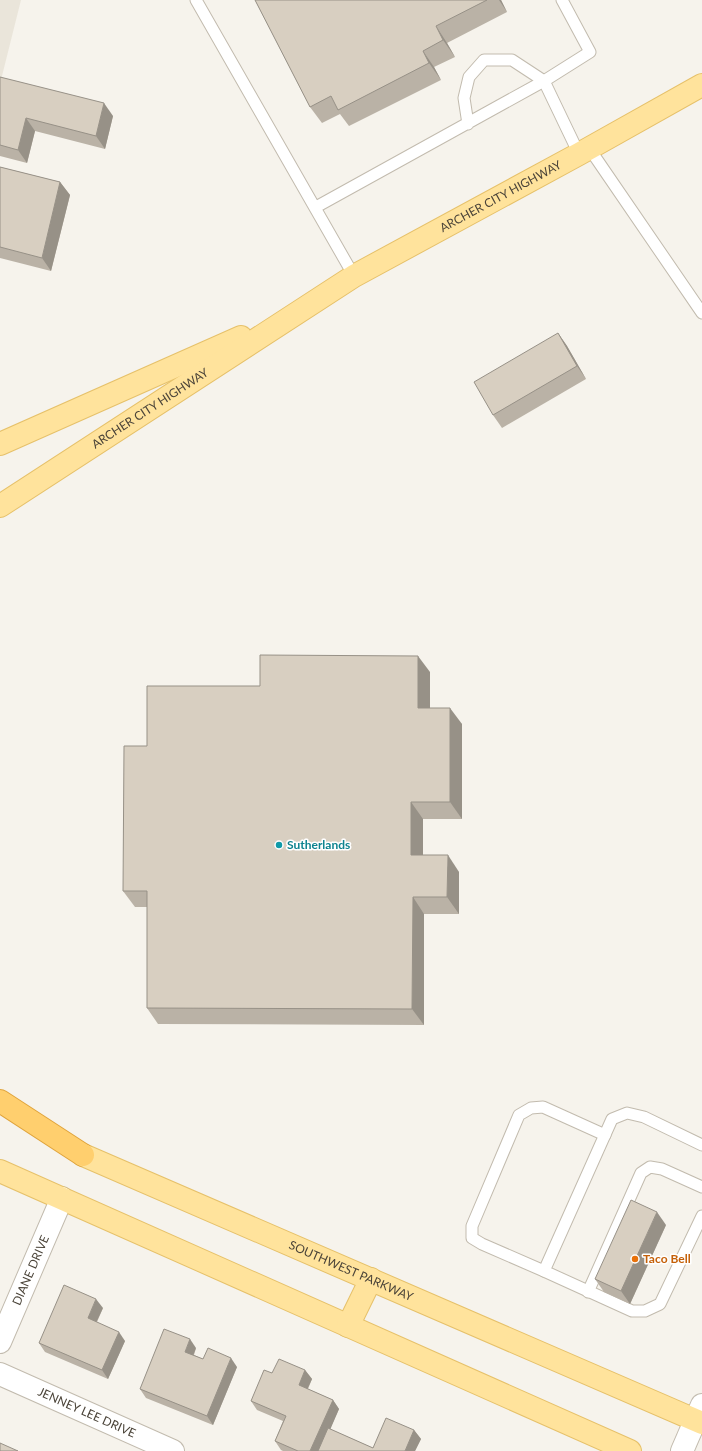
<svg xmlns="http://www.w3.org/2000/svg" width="702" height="1451" font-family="Lato,sans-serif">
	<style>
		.residential { fill: #eae5da }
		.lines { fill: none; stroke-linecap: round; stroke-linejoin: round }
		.service-casing { stroke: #c2bbae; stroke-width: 13 }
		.minor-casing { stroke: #c2bbae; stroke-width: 24 }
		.primary-casing { stroke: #e6c16a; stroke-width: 24 }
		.motorway-casing { stroke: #e0a43c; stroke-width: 24 }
		.service { stroke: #fff; stroke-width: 11 }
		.minor { stroke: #fff; stroke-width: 22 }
		.primary { stroke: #ffe39c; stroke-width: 22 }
		.motorway { stroke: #ffcf6e; stroke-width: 22 }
		.wall { fill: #bab2a6 }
		.shaded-wall { fill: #979187 }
		.building { fill: #d8cfc1; stroke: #979187 }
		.culture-dot { fill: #0f9aa8; stroke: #fff; stroke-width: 1.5 }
		.food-dot { fill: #e8710a; stroke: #fff; stroke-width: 1.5 }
		.labels { text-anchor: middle; stroke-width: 3; stroke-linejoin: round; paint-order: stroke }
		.street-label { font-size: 12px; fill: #4b4439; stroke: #fff }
		.culture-label { font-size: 12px; font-weight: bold; fill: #0d838f; stroke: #fff; text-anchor: start }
		.food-label { font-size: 12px; font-weight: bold; fill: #c56008; stroke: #fff; text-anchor: start }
	</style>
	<rect width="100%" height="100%" fill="#f6f3ec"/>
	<!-- residential -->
	<polygon class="residential" points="0,0 21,0 0,84"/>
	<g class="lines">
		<defs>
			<g id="service">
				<polyline points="196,0 354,276"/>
				<polyline points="562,0 590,52 544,81 579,154"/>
				<polyline points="589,148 702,313"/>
				<polyline points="316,207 544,81 512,60 484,60 469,77 464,98 468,124"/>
				<polyline points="702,1145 644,1117 627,1113 612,1119 544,1271 632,1311 645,1311 660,1304 702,1216"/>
				<polyline points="544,1271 482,1244 472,1238 472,1226 519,1115 531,1108 543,1107 605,1135"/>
				<polyline points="588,1292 641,1173 650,1167 662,1169 702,1187"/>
			</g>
			<g id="minor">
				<path id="s1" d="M0 1342 62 1198"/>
				<path id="s2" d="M0 1374 173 1451"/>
				<polyline points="682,1451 702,1405"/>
			</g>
			<g id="primary">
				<polyline points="0,444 241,337"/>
				<path id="s3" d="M0 506 354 276 579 154 702 85"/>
				<path id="s4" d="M83 1155 702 1423"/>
				<polyline points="0,1171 630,1451"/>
				<polyline points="348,1326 371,1279"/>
			</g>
			<polyline id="motorway" points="0,1101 83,1155"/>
		</defs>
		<!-- service casing -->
		<use href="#service" class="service-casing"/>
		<!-- minor casing -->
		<use href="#minor" class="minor-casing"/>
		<!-- primary casing -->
		<use href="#primary" class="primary-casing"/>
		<!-- motorway casing -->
		<use href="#motorway" class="motorway-casing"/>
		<!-- service -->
		<use href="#service" class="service"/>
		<!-- minor -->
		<use href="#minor" class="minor"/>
		<!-- primary -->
		<use href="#primary" class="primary"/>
		<!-- motorway -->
		<use href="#motorway" class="motorway"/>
	</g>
	<!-- wall -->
	<g class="wall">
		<polygon points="255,0 501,0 507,12 447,43 455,57 434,67 441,80 349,126 340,114 322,123 310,107"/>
		<polygon points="0,77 113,116 105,149 35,131 27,163 0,156"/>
		<polygon points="0,167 60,182 70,195 51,271 0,258"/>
		<polygon points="558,333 567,346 586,379 502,428 493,415"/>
		<polygon points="430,672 430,708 462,724 462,819 423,819 423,855 459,872 459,914 424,914 424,1025 158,1024 147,1008 147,907 135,907 123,891 147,746 260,686"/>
		<polygon points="666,1225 630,1304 604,1292 595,1279"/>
		<polygon points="103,1308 97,1322 125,1341 108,1379 45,1352 39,1343"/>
		<polygon points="196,1348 194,1355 203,1359 237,1367 213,1425 146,1398 140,1389"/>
		<polygon points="305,1370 312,1379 308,1389 333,1400 339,1409 330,1429 373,1448 414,1430 421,1439 415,1451 283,1451 281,1450 275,1441 283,1421 257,1410 251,1401 272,1373"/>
	</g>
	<!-- shaded-wall -->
	<g class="shaded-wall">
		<polygon points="499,0 501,0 507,12"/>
		<polygon points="436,26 447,43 455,57 443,40"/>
		<polygon points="423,51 434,67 441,80 429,63"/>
		<polygon points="104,103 113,116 105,149 96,136"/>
		<polygon points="26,118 35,131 27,163 18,150"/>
		<polygon points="60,182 70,195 51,271 42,258"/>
		<polygon points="558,333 567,346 586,379 577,366"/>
		<polygon points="418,656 430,672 430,724 418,708"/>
		<polygon points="450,708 462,724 462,819 450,802"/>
		<polygon points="411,802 423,819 423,872 411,855"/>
		<polygon points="448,855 459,872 459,914 447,897"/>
		<polygon points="413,897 424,914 424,1025 412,1009"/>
		<polygon points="657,1212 666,1225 630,1304 621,1291"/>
		<polygon points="96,1299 103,1308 94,1327 88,1318"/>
		<polygon points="119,1332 125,1341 108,1379 102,1370"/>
		<polygon points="190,1339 196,1348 191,1361 185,1352"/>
		<polygon points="231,1358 237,1367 213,1425 207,1416"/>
		<polygon points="305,1370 312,1379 305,1394 299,1385"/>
		<polygon points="333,1400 339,1409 321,1451 310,1451"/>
		<polygon points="414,1430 421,1439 415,1451 405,1451"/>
	</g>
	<!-- building -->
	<g class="building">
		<polygon points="255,0 487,0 436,26 443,40 423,51 429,63 338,110 331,96 310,107"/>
		<polygon points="0,77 104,103 96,136 26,118 18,150 0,145"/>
		<polygon points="0,167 60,182 42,258 0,247"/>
		<polygon points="558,333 577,366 493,415 474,382"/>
		<polygon points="260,655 418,656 418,708 450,708 450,802 411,802 411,855 448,855 447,897 413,897 412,1009 147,1008 147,891 123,891 124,746 147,746 147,686 260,686"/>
		<polygon points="631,1200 657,1212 621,1291 595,1279"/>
		<polygon points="64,1285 96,1299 88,1318 119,1332 102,1370 39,1343"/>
		<polygon points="164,1329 190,1339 185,1352 203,1359 208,1348 231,1358 207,1416 140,1389"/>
		<polygon points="279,1359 305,1370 299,1385 333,1400 310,1451 298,1451 275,1441 286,1416 251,1401 264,1370 272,1373"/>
		<polygon points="386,1418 414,1430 405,1451 318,1451 328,1428 373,1448"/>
		<polygon points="0,1443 18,1451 0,1451"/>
	</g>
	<!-- markers -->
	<circle class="culture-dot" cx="279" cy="845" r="4"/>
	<circle class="food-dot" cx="635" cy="1259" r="4"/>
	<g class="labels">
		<!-- street labels -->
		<g class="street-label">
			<text dy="4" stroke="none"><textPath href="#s3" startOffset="589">ARCHER CITY HIGHWAY</textPath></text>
			<text dy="4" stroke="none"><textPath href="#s3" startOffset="179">ARCHER CITY HIGHWAY</textPath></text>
			<text dy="4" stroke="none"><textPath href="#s1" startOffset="78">DIANE DRIVE</textPath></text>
			<text dy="4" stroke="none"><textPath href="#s4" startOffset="292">SOUTHWEST PARKWAY</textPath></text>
			<text dy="4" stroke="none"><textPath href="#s2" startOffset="95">JENNEY LEE DRIVE</textPath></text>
		</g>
		<!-- culture labels -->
		<g class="culture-label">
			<text x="287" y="849">Sutherlands</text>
		</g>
		<!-- food labels -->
		<g class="food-label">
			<text x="643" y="1263">Taco Bell</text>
		</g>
	</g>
</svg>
